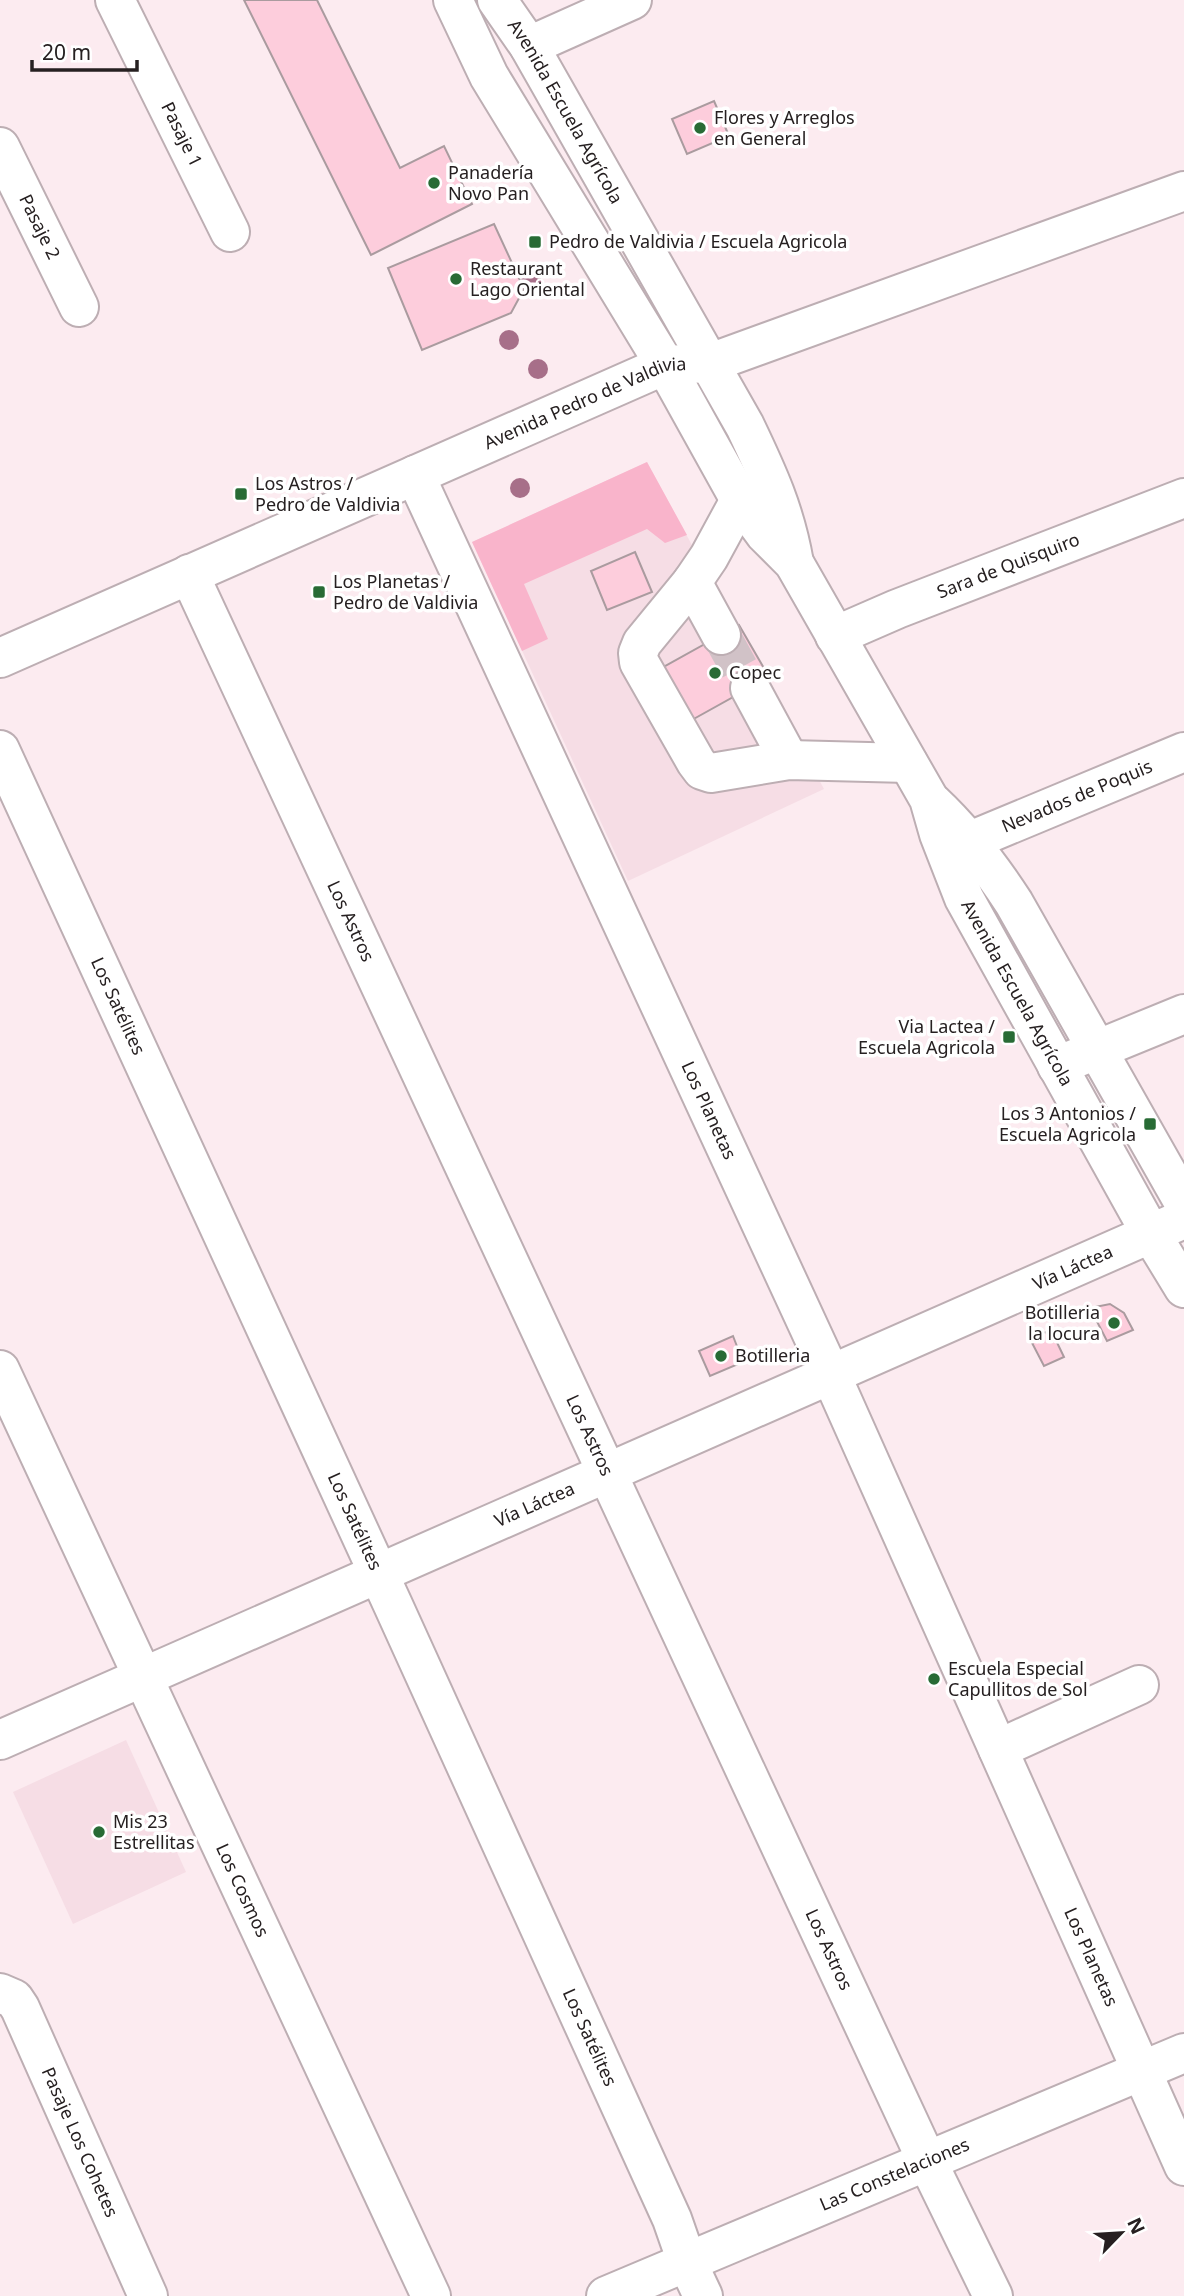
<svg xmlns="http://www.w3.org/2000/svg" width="1184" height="2296" font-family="'Noto Sans',sans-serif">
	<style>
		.built { fill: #f6dde5 }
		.green { fill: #f9b4cb }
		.building { fill: #fdcddc; stroke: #aa9b9f; stroke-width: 2 }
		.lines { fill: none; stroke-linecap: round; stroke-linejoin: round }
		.minor-tunnel { stroke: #d1c2c7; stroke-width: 38; stroke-dasharray: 38 19; stroke-linecap: butt }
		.minor-casing { stroke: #bdaeb3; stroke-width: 42 }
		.major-casing { stroke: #bdaeb3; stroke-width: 42 }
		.minor { stroke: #fff; stroke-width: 38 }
		.major { stroke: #fff; stroke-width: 38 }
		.tree { fill: #a76f89 }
		.poi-dot { fill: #286b35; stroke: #fff; stroke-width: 2.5 }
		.labels { text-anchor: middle; stroke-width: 7; stroke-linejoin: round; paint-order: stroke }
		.street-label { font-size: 18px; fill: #262021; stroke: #fff }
		.poi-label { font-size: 18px; fill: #262021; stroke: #fff; text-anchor: start }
	</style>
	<rect width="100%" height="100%" fill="#fcebf0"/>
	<!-- built -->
	<g class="built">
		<polygon points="647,462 824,789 628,881 472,542"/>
		<polygon points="126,1740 186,1872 73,1924 13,1792"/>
	</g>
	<!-- green -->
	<polygon class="green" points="647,462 687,535 665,543 647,529 524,584 548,639 522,651 472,542"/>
	<!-- building -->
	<g class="building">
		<polygon points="244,0 317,0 400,168 444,146 472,204 371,255"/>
		<polygon points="714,101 729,136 687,154 672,119"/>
		<polygon points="494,224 524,289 511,313 422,350 388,268"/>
		<polygon points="635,552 652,592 607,610 591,571"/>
		<polygon points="739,625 769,677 690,721 660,669"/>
		<polygon points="1110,1304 1124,1313 1133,1330 1107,1341 1090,1308"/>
		<polygon points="1051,1330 1064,1357 1044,1366 1030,1339"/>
		<polygon points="733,1336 743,1362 710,1376 699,1351"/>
	</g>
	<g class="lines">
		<!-- minor-tunnel -->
		<polyline class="minor-tunnel" points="721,635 750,688"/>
		<defs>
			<g id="minor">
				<path id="s1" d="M115 0 230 232"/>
				<polyline points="529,46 632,0"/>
				<path id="s2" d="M0 147 79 307"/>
				<path id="s3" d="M415 475 831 1375 1184 2166"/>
				<polyline points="740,500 709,557 692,582 642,643 638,653 639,662 696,762 702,770 711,773 789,760 908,763"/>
				<path id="s4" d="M189 574 927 2161 993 2296"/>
				<polyline points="692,582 721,635"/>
				<path id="s5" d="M835 636 897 609 1184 498"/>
				<polyline points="750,688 789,760"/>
				<path id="s6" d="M0 750 393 1605 672 2219 687 2262 703 2296"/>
				<path id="s7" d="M970 841 1184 752"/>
				<polyline points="1057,1066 1184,1014"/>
				<path id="s8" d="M0 1370 431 2296"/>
				<path id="s9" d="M0 1740 1184 1219"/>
				<polyline points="998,1749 1139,1685"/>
				<path id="s10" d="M0 1993 14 1999 20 2008 148 2296"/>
				<path id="s11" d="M606 2296 1184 2053"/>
			</g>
			<g id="major">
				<path id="s12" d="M453 0 489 76 665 365 740 500 765 534 794 563 929 799 939 834 964 898 1151 1234 1184 1288"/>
				<path id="s13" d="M497 0 529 46 745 426C768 474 785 511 794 563"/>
				<path id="s14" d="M0 658 665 365 710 363 1184 191"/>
				<path d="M933 803C965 833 990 866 1014 903L1184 1203"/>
			</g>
		</defs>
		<!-- minor casing -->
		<use href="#minor" class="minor-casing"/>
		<!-- major casing -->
		<use href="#major" class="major-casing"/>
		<!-- minor -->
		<use href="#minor" class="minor"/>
		<!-- major -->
		<use href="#major" class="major"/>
	</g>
	<!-- trees -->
	<g class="tree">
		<circle cx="531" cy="281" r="10"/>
		<circle cx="509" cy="340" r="10"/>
		<circle cx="538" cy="369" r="10"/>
		<circle cx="520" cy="488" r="10"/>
	</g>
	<!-- markers -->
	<g class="poi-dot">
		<circle cx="700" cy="128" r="7"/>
		<circle cx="434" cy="183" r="7"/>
		<rect x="528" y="235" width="14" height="14" rx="3.5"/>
		<circle cx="456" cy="279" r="7"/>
		<rect x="234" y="487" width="14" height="14" rx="3.5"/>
		<rect x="312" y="585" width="14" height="14" rx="3.5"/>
		<circle cx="715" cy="673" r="7"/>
		<rect x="1002" y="1030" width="14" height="14" rx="3.5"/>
		<rect x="1143" y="1117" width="14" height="14" rx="3.5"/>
		<circle cx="1114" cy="1323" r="7"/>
		<circle cx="721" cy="1356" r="7"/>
		<circle cx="934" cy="1679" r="7"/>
		<circle cx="99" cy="1832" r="7"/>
	</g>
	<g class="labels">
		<!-- street labels -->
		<g class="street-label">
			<text dy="6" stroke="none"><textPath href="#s13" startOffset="131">Avenida Escuela Agrícola</textPath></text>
			<text dy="6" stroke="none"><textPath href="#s1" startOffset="150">Pasaje 1</textPath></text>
			<text dy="6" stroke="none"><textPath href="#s2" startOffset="89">Pasaje 2</textPath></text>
			<text dy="6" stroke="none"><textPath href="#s14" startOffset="639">Avenida Pedro de Valdivia</textPath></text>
			<text dy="6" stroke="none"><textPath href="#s5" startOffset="187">Sara de Quisquiro</textPath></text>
			<text dy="6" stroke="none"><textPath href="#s7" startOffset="116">Nevados de Poquis</textPath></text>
			<text dy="6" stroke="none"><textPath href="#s4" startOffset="383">Los Astros</textPath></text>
			<text dy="6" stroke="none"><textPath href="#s12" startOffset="1146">Avenida Escuela Agrícola</textPath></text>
			<text dy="6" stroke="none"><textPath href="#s6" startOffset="282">Los Satélites</textPath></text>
			<text dy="6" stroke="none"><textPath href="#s3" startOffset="700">Los Planetas</textPath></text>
			<text dy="6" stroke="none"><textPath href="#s9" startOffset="1172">Vía Láctea</textPath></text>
			<text dy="6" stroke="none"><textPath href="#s4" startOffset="950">Los Astros</textPath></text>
			<text dy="6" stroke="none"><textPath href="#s9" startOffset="584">Vía Láctea</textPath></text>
			<text dy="6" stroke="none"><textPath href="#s6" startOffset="849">Los Satélites</textPath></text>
			<text dy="6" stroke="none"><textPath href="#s8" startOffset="574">Los Cosmos</textPath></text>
			<text dy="6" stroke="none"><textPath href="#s4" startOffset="1517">Los Astros</textPath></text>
			<text dy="6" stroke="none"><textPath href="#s3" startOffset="1629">Los Planetas</textPath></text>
			<text dy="6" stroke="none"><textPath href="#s6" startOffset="1416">Los Satélites</textPath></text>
			<text dy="6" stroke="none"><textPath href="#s10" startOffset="173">Pasaje Los Cohetes</textPath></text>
			<text dy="6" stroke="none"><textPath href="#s11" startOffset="313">Las Constelaciones</textPath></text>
		</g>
		<!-- poi labels -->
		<g class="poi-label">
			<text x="714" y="124">Flores y Arreglos<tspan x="714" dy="21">en General</tspan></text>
			<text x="448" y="179">Panadería<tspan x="448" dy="21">Novo Pan</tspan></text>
			<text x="549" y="248">Pedro de Valdivia / Escuela Agricola</text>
			<text x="470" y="275">Restaurant<tspan x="470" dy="21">Lago Oriental</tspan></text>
			<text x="255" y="490">Los Astros /<tspan x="255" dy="21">Pedro de Valdivia</tspan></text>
			<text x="333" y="588">Los Planetas /<tspan x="333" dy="21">Pedro de Valdivia</tspan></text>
			<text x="729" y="679">Copec</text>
			<text x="995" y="1033" text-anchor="end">Via Lactea /<tspan x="995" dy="21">Escuela Agricola</tspan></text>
			<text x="1136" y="1120" text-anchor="end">Los 3 Antonios /<tspan x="1136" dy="21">Escuela Agricola</tspan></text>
			<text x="1100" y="1319" text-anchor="end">Botilleria<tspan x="1100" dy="21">la locura</tspan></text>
			<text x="735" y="1362">Botilleria</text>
			<text x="948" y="1675">Escuela Especial<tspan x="948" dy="21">Capullitos de Sol</tspan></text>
			<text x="113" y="1828">Mis 23<tspan x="113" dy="21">Estrellitas</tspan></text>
		</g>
	</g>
	<!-- north arrow -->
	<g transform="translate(1121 2233) rotate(65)" stroke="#ffffff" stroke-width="5" paint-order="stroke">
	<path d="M0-5L12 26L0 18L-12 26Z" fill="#262021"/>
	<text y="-10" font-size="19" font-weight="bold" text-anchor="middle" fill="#262021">N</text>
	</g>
	<!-- scale -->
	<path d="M32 60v10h105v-10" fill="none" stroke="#262021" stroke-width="3.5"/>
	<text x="42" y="60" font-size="21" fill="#262021" stroke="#ffffff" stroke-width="5" paint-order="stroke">20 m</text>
</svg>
